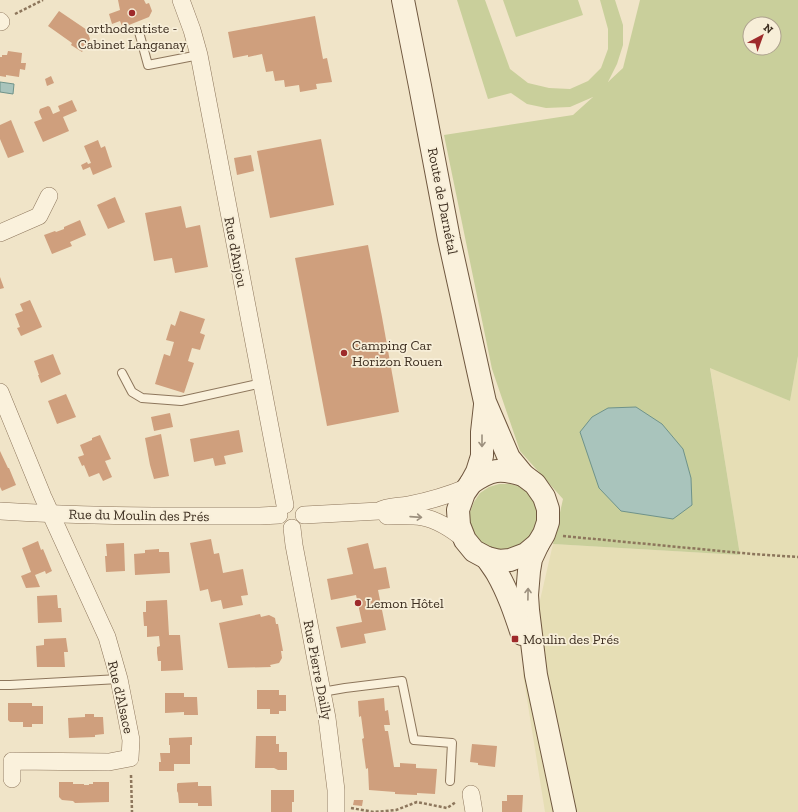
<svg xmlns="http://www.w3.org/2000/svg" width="798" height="812" font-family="'Zilla Slab',serif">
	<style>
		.farmland { fill: #e6deb5 }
		.green { fill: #c9cf9b; fill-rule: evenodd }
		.water { fill: #a9c4bc; stroke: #6f938a }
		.building { fill: #cf9f7d }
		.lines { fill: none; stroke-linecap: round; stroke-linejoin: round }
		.service-casing { stroke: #8d765c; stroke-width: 10 }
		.minor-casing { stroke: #8d765c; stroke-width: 18 }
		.secondary-casing { stroke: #6f573f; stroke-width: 24 }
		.path { stroke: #8d765c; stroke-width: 2.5; stroke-dasharray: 3 2; stroke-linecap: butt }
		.service { stroke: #faf1dc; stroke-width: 8 }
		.minor { stroke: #faf1dc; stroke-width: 17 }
		.secondary { stroke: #faf1dc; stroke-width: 22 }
		.oneway { stroke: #9c907e }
		.poi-dot { fill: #9e2a2b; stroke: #f7eed8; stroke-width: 1.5 }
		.labels { text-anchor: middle; stroke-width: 3.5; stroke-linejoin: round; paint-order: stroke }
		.poi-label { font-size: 14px; fill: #3d2e20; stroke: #f7eed8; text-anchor: start }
		.street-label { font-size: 14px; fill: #3d2e20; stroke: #f7eed8 }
	</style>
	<rect width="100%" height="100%" fill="#f0e4c8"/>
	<!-- farmland -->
	<polygon class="farmland" points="798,356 798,812 545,812 523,674 553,544 740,555 710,367 790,401"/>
	<!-- green -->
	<g class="green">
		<path d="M457 0H485L510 69 528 83 549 88 570 89 588 81 601 68 608 49V29L600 0H615L623 25V45L617 64 608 82 623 68 640 0H798V356L790 401 710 368 740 555 553 544 563 499 520 451 492 369 444 135 573 115 593 97 570 107 546 108 527 104 511 93 488 99ZM750 24H774V48H750Z"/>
		<polygon points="503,0 578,0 583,15 516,37"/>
		<polygon points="499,484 510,484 521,487 530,494 537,503 540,514 528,546 496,553 477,542 469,522 470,512 474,502 480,493 489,487"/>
	</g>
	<!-- water -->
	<g class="water">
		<polygon points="0,82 14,84 13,94 0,92"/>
		<polygon points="636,407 662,424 683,449 691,478 692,505 673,519 621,511 599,488 580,432 592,417 608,408"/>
	</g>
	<!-- building -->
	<g class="building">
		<polygon points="118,0 144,0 146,4 149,3 152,11 149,17 129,25 128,23 122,26 120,21 112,24 109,14 120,10"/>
		<polygon points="59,11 87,30 90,39 82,52 71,45 72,43 48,26"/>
		<polygon points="315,16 323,59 327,58 332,82 316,84 317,89 300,92 299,85 285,87 284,80 275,81 273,71 266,72 262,54 248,57 248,55 233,58 228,32"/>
		<polygon points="8,51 22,53 21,63 26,63 25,70 20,69 19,77 6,75 6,77 0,76 0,57 2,57 2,55 7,55"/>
		<polygon points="51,76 54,83 47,86 45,79"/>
		<polygon points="72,100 77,111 63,117 69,131 43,142 34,122 42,119 39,112 40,109 48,106 50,107 53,114 60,111 58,106"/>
		<polygon points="11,120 24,152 8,158 0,139 0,125"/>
		<polygon points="321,139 334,205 270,218 257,151"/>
		<polygon points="98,140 101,148 105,146 112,167 93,175 90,167 83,170 81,165 87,162 88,164 91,163 84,146"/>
		<polygon points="251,155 254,171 237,175 234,158"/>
		<polygon points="115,197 125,222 108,229 97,205"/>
		<polygon points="181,206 186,228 200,225 208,267 175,273 172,258 154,261 145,213"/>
		<polygon points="80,220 86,235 70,242 72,246 52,254 44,235 55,231 56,232 64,229 64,227"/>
		<polygon points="368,245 382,317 399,412 327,426 295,258"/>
		<polygon points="0,277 4,288 0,289"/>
		<polygon points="30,300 42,327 21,336 17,328 20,327 15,314 23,311 20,304"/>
		<polygon points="180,311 205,319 200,333 205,335 200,350 192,348 188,361 194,363 184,393 155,384 164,354 170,356 174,342 166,340 171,324 175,326"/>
		<polygon points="53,354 61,374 41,383 38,375 39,375 34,361"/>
		<polygon points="66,394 76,417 57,424 48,401"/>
		<polygon points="170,413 173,427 154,431 151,417"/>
		<polygon points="239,430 243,452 224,456 226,464 215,466 213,458 194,462 190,439"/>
		<polygon points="161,434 169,476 154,479 150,465 145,438"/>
		<polygon points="100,435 111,459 105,461 112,477 103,481 99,473 89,477 84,465 82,466 78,457 84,455 80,445 92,440 92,438"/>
		<polygon points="0,451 8,468 9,468 16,485 2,491 0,487"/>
		<polygon points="211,539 214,554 219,553 223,573 243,569 248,595 241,596 243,605 223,609 221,600 211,602 208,589 200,591 190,543"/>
		<polygon points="38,541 41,550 43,549 52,571 46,574 45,571 35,575 40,587 26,588 21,576 31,572 22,548"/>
		<polygon points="124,543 125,571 106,572 105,556 107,556 106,544"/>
		<polygon points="368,543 374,569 386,567 390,588 378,590 386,630 364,634 366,643 341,648 336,627 362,622 356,595 331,600 327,579 353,574 347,548"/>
		<polygon points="159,549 159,552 169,552 170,573 135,575 134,554 145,553 145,550"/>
		<polygon points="57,595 58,608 61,608 62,622 38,623 37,596"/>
		<polygon points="167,600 169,635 180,635 183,670 161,671 161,661 158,661 157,653 157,647 160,646 159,636 147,637 147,626 144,626 143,612 146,612 146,601"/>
		<polygon points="260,614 261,617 269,615 275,618 276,624 278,624 283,651 281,651 282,658 279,663 270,665 271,667 228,668 219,623"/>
		<polygon points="66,638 68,652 64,652 65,667 37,667 36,646 44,645 44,639"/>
		<polygon points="257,690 279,690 279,695 286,695 286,711 279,711 279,714 270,714 270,709 257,709"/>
		<polygon points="165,693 184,693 184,697 197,697 198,715 184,715 184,712 165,713"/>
		<polygon points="384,698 385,711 388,710 390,725 384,725 385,731 388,731 394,767 400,767 400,763 416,764 416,768 437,769 435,794 417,793 417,795 395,794 395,792 369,790 368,768 366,769 362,739 364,738 361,716 359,717 358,701"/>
		<polygon points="8,703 32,703 32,706 43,706 43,724 32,724 32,727 23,727 23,722 10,722 8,720"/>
		<polygon points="85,714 94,714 94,717 103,717 104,734 95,735 95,737 69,738 68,718 85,717"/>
		<polygon points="256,736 276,736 276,744 279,744 279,752 287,752 287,770 278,770 274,768 255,768"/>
		<polygon points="192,737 192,745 190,745 190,764 174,764 174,771 159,771 159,762 161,762 160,753 170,753 170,745 169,745 169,738"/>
		<polygon points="472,744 497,746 495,767 478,765 478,763 470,762"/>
		<polygon points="59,782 73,782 73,784 84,784 84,785 89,785 89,784 93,784 93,782 109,782 109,802 75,803 73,801 62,800 59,797"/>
		<polygon points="198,782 198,786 211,786 212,806 198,806 198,803 179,803 178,793 177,791 177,784 178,783"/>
		<polygon points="271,790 294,790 294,802 292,802 292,812 271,812"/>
		<polygon points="507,795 523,795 522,812 502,812 502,801 507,801"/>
		<polygon points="354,800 363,800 362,806 353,805"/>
	</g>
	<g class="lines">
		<defs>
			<g id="service">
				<polyline points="139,32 148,65 199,55"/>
				<polyline points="122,373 132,392 142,398 181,401 262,383"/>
				<polyline points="0,685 10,685 119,679"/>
				<polyline points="322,692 345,688 402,681 414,740 452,743 450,781"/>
			</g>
			<g id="minor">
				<polyline points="181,0 192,30 199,55 285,505"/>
				<polyline points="0,21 1,22"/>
				<polyline points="0,233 39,216 49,196"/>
				<polyline points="0,392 43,497 107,637 119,679 131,740 130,758 109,762 12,761 12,779"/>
				<path d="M0 511C87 517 174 516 260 516L279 515"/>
				<path d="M304 515 379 511C387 506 398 507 408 505 429 501 449 495 468 487"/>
				<path d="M387 516C399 516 411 515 422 517 438 520 453 530 465 540"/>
				<polyline points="292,528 294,545 327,718 336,790 336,812"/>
				<polyline points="471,794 474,812"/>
			</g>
			<g id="secondary">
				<polyline points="403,0 420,86 449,239 485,402 509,458 523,475 535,484 544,497 548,509 548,522 544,534 538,544 531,559 529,571 527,595 528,610 536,675 565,812"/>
				<polyline points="485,405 482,432 482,456 477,472 471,483 464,493 458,510 459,525 465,540 474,551 487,558 499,561 510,560 526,554 538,544"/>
				<path d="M471 483C491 469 500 468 523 475"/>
				<path d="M487 558C490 563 494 568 497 573 508 592 515 613 522 634"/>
			</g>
		</defs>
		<!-- service casing -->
		<use href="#service" class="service-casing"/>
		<!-- minor casing -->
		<use href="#minor" class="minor-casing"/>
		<!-- secondary casing -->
		<use href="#secondary" class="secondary-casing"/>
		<!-- path -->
		<g class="path">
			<polyline points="15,14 43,0"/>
			<polyline points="563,536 752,554 798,557"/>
			<polyline points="131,775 132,812"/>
			<polyline points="351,808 374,812 396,810 417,802 447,808 456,802"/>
		</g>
		<!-- service -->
		<use href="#service" class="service"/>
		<!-- minor -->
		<use href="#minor" class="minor"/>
		<!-- secondary -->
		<use href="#secondary" class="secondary"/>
	</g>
	<!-- one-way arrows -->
	<defs><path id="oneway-shaft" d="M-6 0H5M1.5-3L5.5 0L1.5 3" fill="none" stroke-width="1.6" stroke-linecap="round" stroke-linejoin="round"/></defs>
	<g class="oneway">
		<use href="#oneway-shaft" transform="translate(482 441) rotate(90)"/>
		<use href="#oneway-shaft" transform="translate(416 517) rotate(4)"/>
		<use href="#oneway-shaft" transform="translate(528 594) rotate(-89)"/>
	</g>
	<!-- markers -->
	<g class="poi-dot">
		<circle cx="132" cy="13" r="4"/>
		<circle cx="344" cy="353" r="4"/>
		<circle cx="358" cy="603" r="4"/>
		<rect x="511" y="635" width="8" height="8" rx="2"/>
	</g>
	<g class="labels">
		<!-- poi labels -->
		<g class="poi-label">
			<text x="132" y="33" text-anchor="middle">orthodentiste -<tspan x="132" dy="16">Cabinet Langanay</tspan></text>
			<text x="352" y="350">Camping Car<tspan x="352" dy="16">Horizon Rouen</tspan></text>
			<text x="366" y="608">Lemon Hôtel</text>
			<text x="523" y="644">Moulin des Prés</text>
		</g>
		<!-- street labels -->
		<g class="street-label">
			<text transform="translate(443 201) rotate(79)" y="5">Route de Darnétal</text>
			<text transform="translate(236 252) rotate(79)" y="5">Rue d'Anjou</text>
			<text transform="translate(139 515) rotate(1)" y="5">Rue du Moulin des Prés</text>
			<text transform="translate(318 670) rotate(79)" y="5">Rue Pierre Dailly</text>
			<text transform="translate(121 697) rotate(77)" y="5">Rue d'Alsace</text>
		</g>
	</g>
	<!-- north arrow -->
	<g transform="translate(762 36) rotate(41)"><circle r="19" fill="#f7eed8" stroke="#ada18e"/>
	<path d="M0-3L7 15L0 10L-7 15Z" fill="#9e2a2b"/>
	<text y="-6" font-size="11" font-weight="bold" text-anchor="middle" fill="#3d2e20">N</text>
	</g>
</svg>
